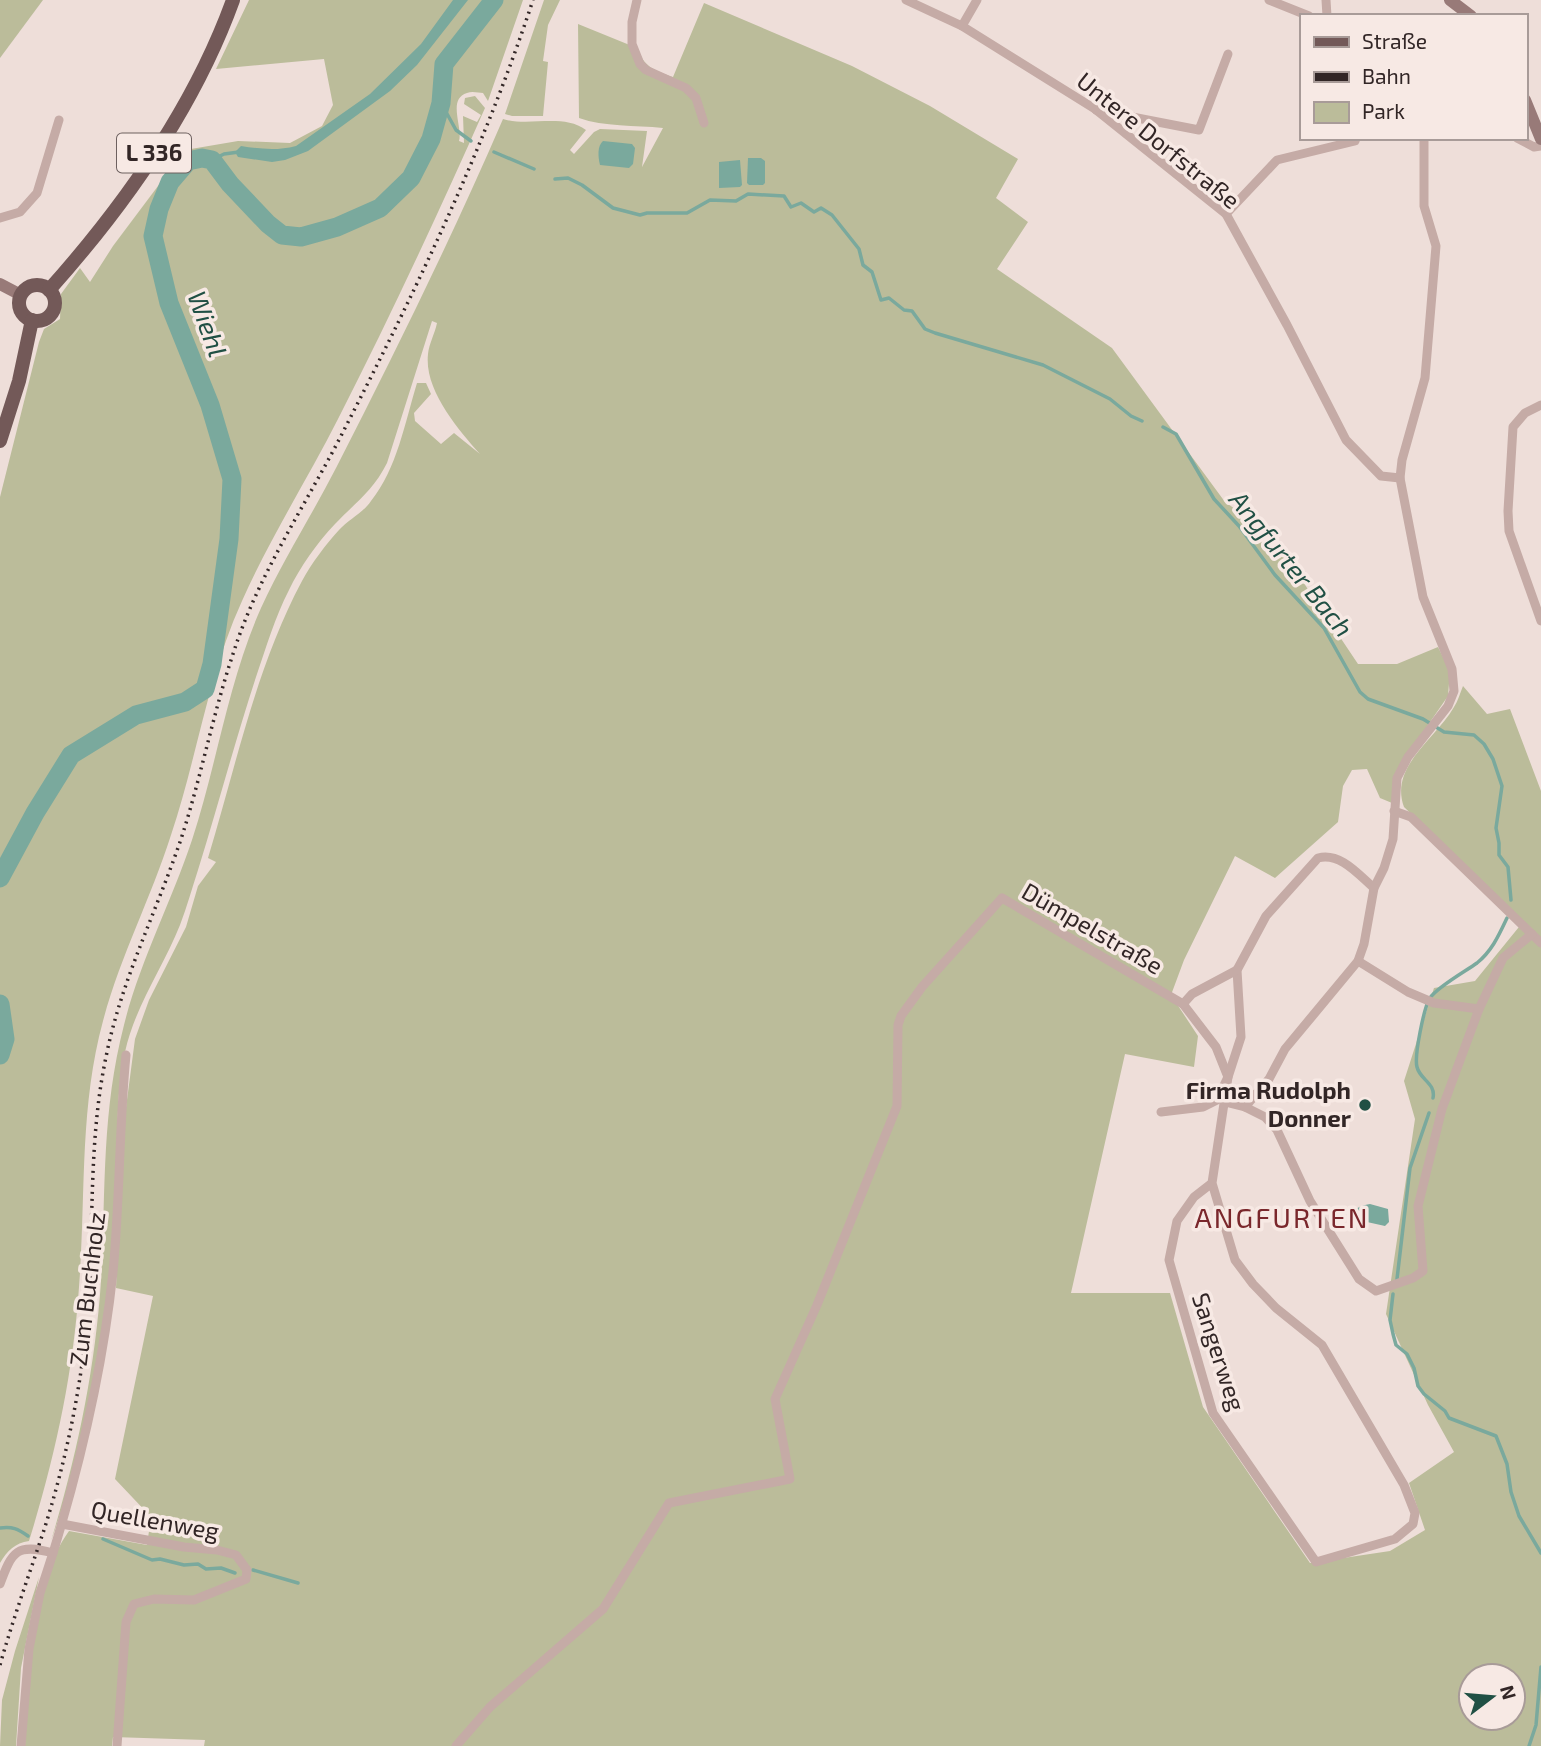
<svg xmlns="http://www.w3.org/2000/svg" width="1541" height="1746" font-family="'Exo 2',sans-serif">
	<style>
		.green { fill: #bbbc9a; fill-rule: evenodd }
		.water { fill: #7aa99d }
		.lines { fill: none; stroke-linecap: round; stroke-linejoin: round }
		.stream { stroke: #7aa99d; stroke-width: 3.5 }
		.river { stroke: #7aa99d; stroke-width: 19 }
		.street { stroke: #c5aba6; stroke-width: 9 }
		.secondary { stroke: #987a78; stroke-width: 12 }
		.primary { stroke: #735958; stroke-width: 14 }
		.rail { stroke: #322626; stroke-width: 3.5; stroke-dasharray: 2 5; stroke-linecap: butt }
		.poi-dot { fill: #205044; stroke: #f7e9e4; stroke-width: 2.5 }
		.labels { text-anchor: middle; stroke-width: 7; stroke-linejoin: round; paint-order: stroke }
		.shield { fill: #f7e9e4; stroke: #6d605f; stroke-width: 2 }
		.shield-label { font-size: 23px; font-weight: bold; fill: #322626 }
		.street-label { font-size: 24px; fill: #322626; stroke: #f7e9e4 }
		.poi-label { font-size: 24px; font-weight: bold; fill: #322626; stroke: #f7e9e4; text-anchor: end }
		.water-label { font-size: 26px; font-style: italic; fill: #205044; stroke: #f7e9e4 }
		.quarter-label { font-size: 28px; letter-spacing: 2px; fill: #7a272c; stroke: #f7e9e4 }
	</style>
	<rect width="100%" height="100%" fill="#eeded9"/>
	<!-- green -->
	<g class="green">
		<polygon points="0,0 43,0 0,58"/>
		<path d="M249 0H523L488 101 483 93C479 93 472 91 467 93 447 99 463 127 459 141L464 143 463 116 477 122 481 115 464 104 465 98 475 96 485 108C439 212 390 317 338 419 307 480 270 538 242 601 208 675 197 758 171 835 151 898 120 957 103 1021 79 1109 86 1197 79 1287 73 1375 55 1457 29 1541 15 1543 7 1551 0 1563V497L39 342 44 329 60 319 61 294 80 268 90 282 113 246 185 150 238 141 290 143 322 126 333 105 324 59 216 69Z"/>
		<polygon points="544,0 560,0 548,25 543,61 548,62 543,116 512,116 505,114"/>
		<path d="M704 3 852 66 930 106 1018 159 996 198 1028 222 997 269 1112 348 1225 502 1271 534 1358 664H1397L1438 647 1450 671 1448 696 1410 751 1392 803 1380 798 1367 769 1352 770 1343 786 1338 822 1275 878 1235 856 1184 960 1171 995 1198 1036 1194 1067 1125 1054 1071 1293H1170L1203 1407 1310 1563 1390 1551 1425 1530 1409 1483 1454 1452 1428 1405 1386 1314 1415 1119 1404 1081 1434 988 1475 981 1523 922 1404 807C1389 766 1436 739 1454 707 1458 701 1460 693 1463 686L1487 714 1510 709 1541 791V1746H204L205 1740 113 1737 112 1746H25C29 1681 30 1585 69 1531L147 1545 151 1517 115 1479 153 1296 116 1288 122 1138 135 1039 149 1000 186 927 198 886 216 862 208 858C236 766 256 667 302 581 311 564 326 544 339 530 349 519 363 513 371 501 397 469 405 422 417 383H426L431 394 414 413 415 421 441 444 454 433 480 454C458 429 424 390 428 354 429 344 435 333 437 323L432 321 387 463C373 491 356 502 335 524 317 543 300 567 289 590 275 617 266 648 256 677 235 741 218 806 198 870 192 888 187 907 180 925 163 968 135 1006 125 1052 113 1105 120 1160 116 1213 109 1320 87 1441 51 1541 77 1455 95 1370 101 1281 106 1192 101 1114 124 1025 140 961 171 903 192 840 217 764 228 682 261 608 283 560 312 515 336 468 395 353 452 237 503 119 529 127 563 113 586 130L570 150 574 154 594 132 600 129 647 131 642 167 663 128C635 125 604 127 579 118L578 24 637 48C644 67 655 71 673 77ZM1471 1676H1513V1718H1471Z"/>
		<polygon points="39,1577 21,1668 16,1746 0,1746 2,1700 15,1651"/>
	</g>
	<!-- water -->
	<g class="water">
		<path d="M453 0H468L417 65 390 91 308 151 285 160 272 162 238 157 235 152 241 146C260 149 277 151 296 146L370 94 421 44Z"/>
		<path d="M603 141 632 144 635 148 633 164 629 168 600 165C598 157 597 146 603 141Z"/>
		<polygon points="748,158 761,158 765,161 765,183 763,185 749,185 747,183"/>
		<polygon points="740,160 742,185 740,187 719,188 719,162"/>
		<path d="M1370 1204 1388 1209 1389 1222 1385 1226 1367 1222 1358 1224 1351 1218C1354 1208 1359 1206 1370 1204Z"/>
	</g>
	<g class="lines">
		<!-- stream -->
		<g class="stream">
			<polyline points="441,103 456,130 471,141"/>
			<polyline points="494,152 534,169"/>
			<polyline points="212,160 224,154 239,152"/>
			<polyline points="555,179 568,178 582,185 613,208 640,215 647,213 687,213 710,200 736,201 748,194 784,196 791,207 801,203 814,212 821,208 832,215 859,249 863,265 872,272 881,300 889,298 904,310 912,311 925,329 935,333 1043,365 1110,399 1131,416 1142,421"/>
			<polyline points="1163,427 1176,434 1214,499 1239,526 1275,575 1324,628 1360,692 1368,699 1423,719 1444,732 1474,735 1484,744 1493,759 1502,786 1496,828 1499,843 1499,855 1508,867 1511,900"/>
			<path d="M1433 1098C1436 1083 1420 1080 1417 1067 1414 1056 1424 1007 1430 998 1437 987 1466 971 1477 963 1492 951 1499 935 1507 918"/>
			<polyline points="1397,1279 1410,1168 1429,1113"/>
			<polyline points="1393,1294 1390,1320 1393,1334 1396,1345 1407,1354 1414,1368 1418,1386 1424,1394 1445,1411 1449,1418 1496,1436 1507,1464 1511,1492 1519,1516 1541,1553"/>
			<path d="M0 1528C12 1526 18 1529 28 1536"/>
			<polyline points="103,1539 152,1560 160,1559 184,1565 198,1564 206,1569 221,1568 235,1573"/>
			<polyline points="253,1570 298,1583"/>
			<polyline points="1529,1746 1536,1725 1541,1667"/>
		</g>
		<!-- river -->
		<g class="river">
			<polyline points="0,878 35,813 71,755 136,715 185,702 205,689 212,664 229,539 232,479 210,405 169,303 153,236 159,209 170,182 188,161 202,158 212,160 230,184 268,224 282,235 301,237 337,227 380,208 411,178 431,139 441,103 444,64 494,0"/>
			<polyline points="0,1004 5,1039 0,1055"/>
		</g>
		<!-- street -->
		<g class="street">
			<polyline points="637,0 632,22 632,44 640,64 646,70 686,88 696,98 704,123"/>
			<polyline points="906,0 962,26"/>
			<polyline points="977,0 962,26 1095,109 1226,214 1287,325 1346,440 1381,476 1400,478"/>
			<polyline points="1269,0 1309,16"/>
			<polyline points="1326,0 1327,16"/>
			<polyline points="1096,110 1199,130 1228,54"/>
			<polyline points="1517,138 1534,147 1541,146"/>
			<polyline points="1226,214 1277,160 1355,141 1356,138"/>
			<polyline points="0,218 20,212 37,193 59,120"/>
			<polyline points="1541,405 1525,413 1513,427 1508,511 1509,531 1541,621"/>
			<polyline points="1394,811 1411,817 1541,943"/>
			<polyline points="1358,961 1408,992 1434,1003 1479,1009"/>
			<polyline points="1225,1102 1245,1107 1265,1117 1277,1130 1310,1201 1359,1279 1376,1291 1413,1278 1423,1271 1418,1206 1442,1109 1479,1009 1503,958 1532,934"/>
			<polyline points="1245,1107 1269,1079 1285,1049 1358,961 1364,944 1374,888 1384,868 1393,839 1397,778 1408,757 1448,706 1454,691 1452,669 1423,597 1400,478 1402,460 1425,378 1436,246 1424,206 1424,138"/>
			<polyline points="1161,1112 1203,1107 1217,1100 1228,1077 1216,1047 1183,1004"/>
			<path d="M1212 1183 1194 1197 1177 1221 1169 1260 1213 1413 1316 1562 1395 1539 1413 1524 1415 1513 1404 1485 1322 1345 1276 1308 1253 1284 1235 1260 1212 1183 1228 1077 1241 1037 1237 970 1266 916 1318 858C1340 852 1358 874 1374 888"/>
			<polyline points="62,1524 184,1547 217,1550 236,1555 247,1570 246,1579 194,1600 154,1599 134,1604 126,1622 117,1746"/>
			<path d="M53 1553C81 1461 103 1368 113 1272 120 1200 119 1127 126 1055"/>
			<path d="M0 1584C12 1551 17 1543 53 1553L40 1593 29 1649 21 1746"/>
			<polyline points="456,1746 490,1707 603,1609 669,1503 790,1479 775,1399 817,1305 897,1106 898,1025 901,1016 922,987 1002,898 1183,1004 1192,994 1237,970"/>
		</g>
		<!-- secondary -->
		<g class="secondary">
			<polyline points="1450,0 1471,16"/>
			<polyline points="1525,100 1541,139"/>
			<polyline points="0,284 21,295"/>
		</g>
		<!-- primary -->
		<g class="primary">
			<circle cx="37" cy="303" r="18"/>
			<path d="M49 290C125 205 194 108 233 0"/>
			<polyline points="0,441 19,381 32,320"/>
		</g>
		<!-- rail -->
		<path class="rail" d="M0 1665C13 1619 29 1575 44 1530 62 1473 75 1416 83 1357 97 1257 85 1156 106 1057 121 981 156 913 181 839 201 778 213 713 234 651 259 573 307 503 344 430 416 290 484 149 533 0"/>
	</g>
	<!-- markers -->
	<circle class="poi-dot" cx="1365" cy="1105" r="7"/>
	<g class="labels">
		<!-- shield labels -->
		<rect class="shield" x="117" y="133.5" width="74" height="39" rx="5"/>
		<g class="shield-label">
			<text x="154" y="161">L 336</text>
		</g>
		<!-- street labels -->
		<g class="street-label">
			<text transform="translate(1158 141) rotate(39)" y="8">Untere Dorfstraße</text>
			<text transform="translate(1092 929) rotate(30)" y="8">Dümpelstraße</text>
			<text transform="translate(88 1289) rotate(-83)" y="8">Zum Buchholz</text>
			<text transform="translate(1218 1352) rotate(72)" y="8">Sangerweg</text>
			<text transform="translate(155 1521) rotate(10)" y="8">Quellenweg</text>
		</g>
		<!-- poi labels -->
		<g class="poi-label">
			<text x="1351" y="1099">Firma Rudolph<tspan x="1351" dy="28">Donner</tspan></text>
		</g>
		<!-- water labels -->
		<g class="water-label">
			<text transform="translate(207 324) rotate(70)" y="9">Wiehl</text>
			<text transform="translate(1291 564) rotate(51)" y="9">Angfurter Bach</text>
		</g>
		<!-- quarter labels -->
		<g class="quarter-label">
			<text x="1282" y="1228">ANGFURTEN</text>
		</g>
	</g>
	<!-- legend -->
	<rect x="1300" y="14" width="228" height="126" fill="#f7e9e4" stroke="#a89b98" stroke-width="2"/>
	<rect x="1314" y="37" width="35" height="10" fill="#735958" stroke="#a89b98" stroke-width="2"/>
	<text x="1362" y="49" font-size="21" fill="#322626">Straße</text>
	<rect x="1314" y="72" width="35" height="10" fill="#322626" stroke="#a89b98" stroke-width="2"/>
	<text x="1362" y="84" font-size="21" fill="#322626">Bahn</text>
	<rect x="1314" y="102" width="35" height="21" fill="#bbbc9a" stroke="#a89b98" stroke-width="2"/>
	<text x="1362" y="119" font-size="21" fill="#322626">Park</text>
	<!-- north arrow -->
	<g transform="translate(1492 1697) rotate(74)"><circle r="33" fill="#f7e9e4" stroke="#a89b98" stroke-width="2"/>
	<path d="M0-5L12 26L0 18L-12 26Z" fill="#205044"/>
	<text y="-10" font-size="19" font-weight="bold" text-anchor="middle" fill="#322626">N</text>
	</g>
</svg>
